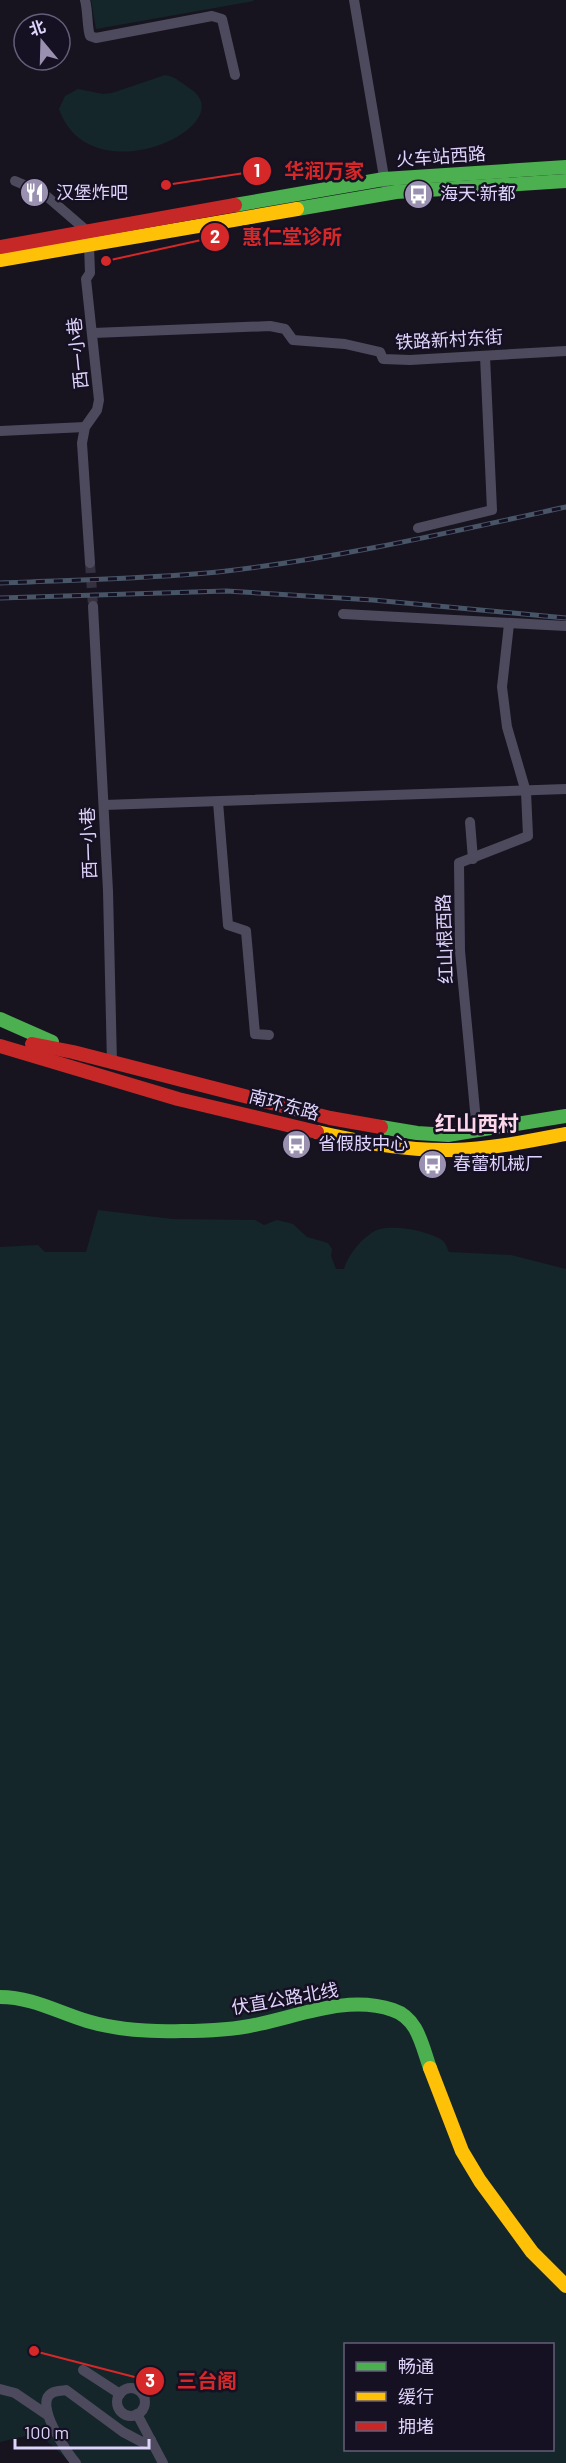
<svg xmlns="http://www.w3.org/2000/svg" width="566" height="2463" font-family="Barlow,'Noto Sans SC',sans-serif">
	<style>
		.green { fill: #14262a; fill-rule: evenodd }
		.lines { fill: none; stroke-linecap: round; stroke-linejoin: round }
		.street-tunnel { stroke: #353140; stroke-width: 10; stroke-dasharray: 10 5; stroke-linecap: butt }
		.street { stroke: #4d4a5e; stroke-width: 10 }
		.fast { stroke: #4caf50; stroke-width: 14 }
		.slow { stroke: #ffc107; stroke-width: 14 }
		.jam { stroke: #c62828; stroke-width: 14 }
		.rail-casing { stroke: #475567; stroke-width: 5 }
		.rail { stroke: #161023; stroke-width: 3; stroke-dasharray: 9; stroke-linecap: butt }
		.labels { text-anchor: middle; stroke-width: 5; stroke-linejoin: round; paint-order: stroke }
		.street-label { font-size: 18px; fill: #dfd4fc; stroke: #161023 }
		.poi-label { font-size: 18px; fill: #dfd4fc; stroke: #161023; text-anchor: start }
		.quarter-label { font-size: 21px; font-weight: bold; fill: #fcd6e9; stroke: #161023 }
		.leader { fill: none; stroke: #d62828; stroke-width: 2 }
		.callout-dot { fill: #d62828; stroke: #161023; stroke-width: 2 }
		.mark-label { font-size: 18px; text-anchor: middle; font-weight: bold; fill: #fff }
		.callout-label { font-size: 20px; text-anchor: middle; font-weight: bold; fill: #d62828; stroke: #161023; stroke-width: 5; stroke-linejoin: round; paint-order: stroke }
	</style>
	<rect width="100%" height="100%" fill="#17141f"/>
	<!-- green -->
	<g class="green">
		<polygon points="91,0 253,0 254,1 96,29"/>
		<path d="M165 75C174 76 182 83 189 88 247 124 90 199 59 109L65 96 78 89 103 94 112 93Z"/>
		<path d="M98 1210 172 1219 255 1220 264 1225 277 1220 293 1224 307 1237 328 1243 332 1249 331 1256 336 1269H344C348 1255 363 1236 377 1230 393 1224 428 1231 442 1240 446 1243 447 1248 449 1252L511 1255 566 1269V2463H71L38 2433 0 2442V1247L38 1245 45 1252H86ZM346 2344H552V2450H346Z"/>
	</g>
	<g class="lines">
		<!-- street-tunnel -->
		<polyline class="street-tunnel" points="90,563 93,606"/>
		<!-- street -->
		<g class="street">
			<path d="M85 0C88 11 87 28 90 36L96 38 212 16 222 19 235 75"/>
			<polyline points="354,0 385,183"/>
			<polyline points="15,181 43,193 87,231"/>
			<polyline points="89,245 90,273 86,279 99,400 97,410 85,427 82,443 90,563"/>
			<polyline points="93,333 270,326 285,329 293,340 345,344 380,352 383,359 410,360 566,351"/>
			<polyline points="0,431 85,427"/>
			<polyline points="418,528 492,510 485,356"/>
			<polyline points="93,606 108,891 112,1064"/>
			<polyline points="343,614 566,626"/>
			<polyline points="218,802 228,925 246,931 255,1034 269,1035"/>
			<polyline points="104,805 566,789"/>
			<polyline points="470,822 473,859"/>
			<polyline points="477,1132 460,951 459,863 528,836 526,792 507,727 502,687 509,624"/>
			<polyline points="83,2370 120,2394"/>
			<circle cx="131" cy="2402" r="14"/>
			<polyline points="0,2389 15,2393 46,2414"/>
			<polyline points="137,2414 163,2463"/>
			<path d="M76 2463C67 2453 33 2403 52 2393 55 2391 62 2391 66 2390L123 2432 142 2442 151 2440"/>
		</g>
		<!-- fast -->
		<g class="fast">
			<polyline points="235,205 384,179 566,167"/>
			<polyline points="297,209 396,192 566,181"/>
			<polyline points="0,1019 52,1042"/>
			<polyline points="381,1127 417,1133 448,1135 566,1116"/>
			<path d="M0 1997C32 1997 57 2012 87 2021 117 2030 150 2032 182 2031 207 2031 234 2030 259 2024 302 2015 348 1995 393 2010 418 2018 422 2046 430 2068"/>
		</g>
		<!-- slow -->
		<g class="slow">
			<polyline points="0,260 297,209"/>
			<path d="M317 1132C361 1142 406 1151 453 1150 491 1149 529 1141 566 1134"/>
			<polyline points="430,2068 462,2151 480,2181 532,2252 566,2286"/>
		</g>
		<!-- jam -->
		<g class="jam">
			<polyline points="0,247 235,205"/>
			<polyline points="32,1044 73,1052 330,1118 381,1127"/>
			<polyline points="0,1046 178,1099 317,1132"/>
		</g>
		<defs>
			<g id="rail">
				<path d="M0 583C72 580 146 579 218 572 335 559 451 532 566 507"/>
				<polyline points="0,598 226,591 373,600 566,618"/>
			</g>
		</defs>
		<!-- rail casing -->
		<use href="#rail" class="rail-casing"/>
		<!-- rail -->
		<use href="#rail" class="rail"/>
	</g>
	<!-- icons -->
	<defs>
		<symbol id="restaurant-disc" viewBox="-11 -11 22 22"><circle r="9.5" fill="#9991af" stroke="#161023"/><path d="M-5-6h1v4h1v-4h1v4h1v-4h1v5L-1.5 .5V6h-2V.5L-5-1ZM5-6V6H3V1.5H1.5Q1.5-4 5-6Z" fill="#fff"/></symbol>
		<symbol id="bus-disc" viewBox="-11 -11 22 22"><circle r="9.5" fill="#9991af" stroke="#161023"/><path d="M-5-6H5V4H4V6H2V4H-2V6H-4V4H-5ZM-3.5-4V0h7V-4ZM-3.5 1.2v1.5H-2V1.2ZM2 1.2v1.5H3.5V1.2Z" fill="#fff"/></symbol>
	</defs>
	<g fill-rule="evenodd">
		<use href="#restaurant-disc" x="18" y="176" width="33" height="33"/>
		<use href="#bus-disc" x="402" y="178" width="33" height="33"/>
		<use href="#bus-disc" x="280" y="1128" width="33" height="33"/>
		<use href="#bus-disc" x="416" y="1148" width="33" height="33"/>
	</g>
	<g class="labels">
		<!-- street labels -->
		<g class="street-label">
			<text transform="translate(441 157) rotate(-4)" y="6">火车站西路</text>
			<text transform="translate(449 340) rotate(-3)" y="6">铁路新村东街</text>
			<text transform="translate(78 353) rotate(-96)" y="6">西一小巷</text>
			<text transform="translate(89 843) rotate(-92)" y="6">西一小巷</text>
			<text transform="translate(445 939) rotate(-92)" y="6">红山根西路</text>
			<text transform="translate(284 1105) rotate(15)" y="6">南环东路</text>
			<text transform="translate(285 1999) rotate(-10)" y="6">伏直公路北线</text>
		</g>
		<!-- poi labels -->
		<g class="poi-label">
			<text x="56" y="199">汉堡炸吧</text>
			<text x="440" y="200">海天·新都</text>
			<text x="318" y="1150">省假肢中心</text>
			<text x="453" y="1170">春蕾机械厂</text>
		</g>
		<!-- quarter labels -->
		<g class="quarter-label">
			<text x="477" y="1131">红山西村</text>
		</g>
	</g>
	<!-- callouts -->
	<path class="leader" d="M166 185L257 171M106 261L215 237M34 2351L150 2381"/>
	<g class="callout-dot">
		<circle cx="166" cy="185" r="6"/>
		<circle cx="106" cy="261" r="6"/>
		<circle cx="34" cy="2351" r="6"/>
		<circle cx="257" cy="171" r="15"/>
		<circle cx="215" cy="237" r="15"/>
		<circle cx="150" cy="2381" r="15"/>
	</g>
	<g class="mark-label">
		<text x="257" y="177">1</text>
		<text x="215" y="243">2</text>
		<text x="150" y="2387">3</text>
	</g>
	<g class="callout-label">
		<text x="324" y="178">华润万家</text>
		<text x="292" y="244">惠仁堂诊所</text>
		<text x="207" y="2388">三台阁</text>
	</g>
	<!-- legend -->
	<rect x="344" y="2343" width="210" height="108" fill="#161023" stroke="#665e7a" stroke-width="1.5"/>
	<rect x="356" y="2362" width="30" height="9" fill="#4caf50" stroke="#665e7a" stroke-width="1.5"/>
	<text x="398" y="2373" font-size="18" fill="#dfd4fc">畅通</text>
	<rect x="356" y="2392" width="30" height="9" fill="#ffc107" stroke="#665e7a" stroke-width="1.5"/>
	<text x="398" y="2403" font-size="18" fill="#dfd4fc">缓行</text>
	<rect x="356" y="2422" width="30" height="9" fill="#c62828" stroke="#665e7a" stroke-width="1.5"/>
	<text x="398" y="2433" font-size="18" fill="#dfd4fc">拥堵</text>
	<!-- north arrow -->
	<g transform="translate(42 42) rotate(341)"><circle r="28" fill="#161023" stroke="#665e7a" stroke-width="1.5"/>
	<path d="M0-4.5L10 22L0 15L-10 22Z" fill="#9991af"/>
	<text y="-9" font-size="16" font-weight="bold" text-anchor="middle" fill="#dfd4fc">北</text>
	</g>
	<!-- scale -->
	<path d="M15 2439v9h134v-9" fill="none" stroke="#dfd4fc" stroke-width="3"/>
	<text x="24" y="2439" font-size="18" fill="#dfd4fc" stroke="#161023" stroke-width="4.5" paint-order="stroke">100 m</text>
</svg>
